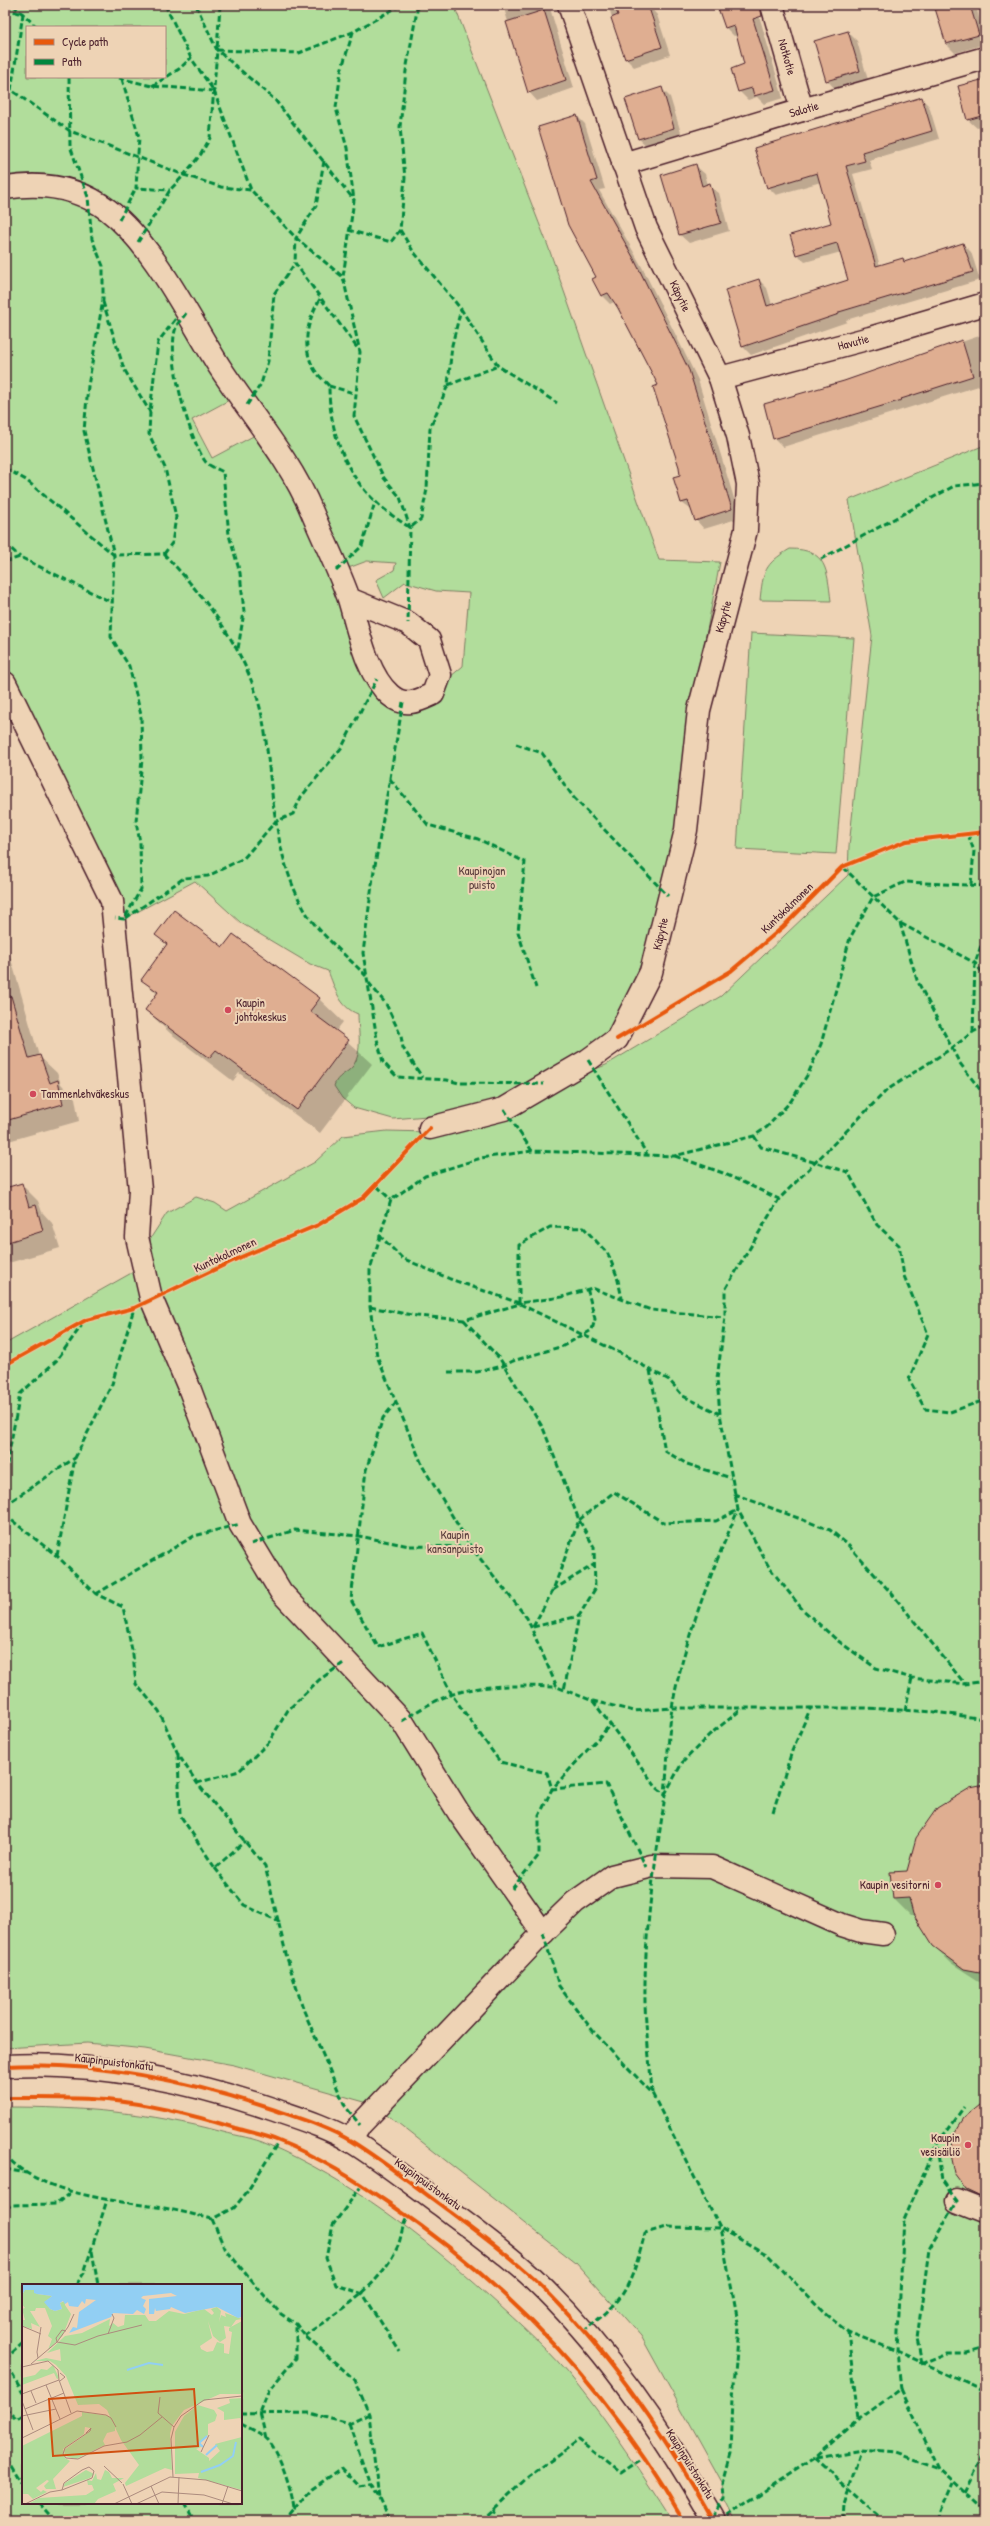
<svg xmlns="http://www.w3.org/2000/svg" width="990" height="2526" font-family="'Patrick Hand',sans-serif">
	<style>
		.green { fill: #b1dd9b; stroke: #7e7e63; fill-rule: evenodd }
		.shadow { fill: #0003 }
		.building { fill: #dfae91; stroke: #4a1f2b }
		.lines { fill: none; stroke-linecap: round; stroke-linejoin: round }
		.minor-casing { stroke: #4a1f2b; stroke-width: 25 }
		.minor { stroke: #eed3b5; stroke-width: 22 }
		.quiet { stroke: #00873e; stroke-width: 3; stroke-dasharray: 6 3; stroke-linecap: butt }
		.cycleway-casing { stroke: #eed3b5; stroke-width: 6 }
		.cycleway { stroke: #e8590c; stroke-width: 4 }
		.poi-dot { fill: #d1495b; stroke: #eed3b5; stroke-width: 1.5 }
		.labels { text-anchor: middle; stroke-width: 4; stroke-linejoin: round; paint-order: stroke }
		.street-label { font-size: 12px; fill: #4a1f2b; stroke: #eed3b5 }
		.park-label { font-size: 12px; fill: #593c3c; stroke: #eed3b5 }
		.poi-label { font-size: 12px; fill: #4a1f2b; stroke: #eed3b5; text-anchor: start }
		.inset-river { fill: none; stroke: #92cff3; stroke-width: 2 }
		.inset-road { fill: none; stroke: #ac8b7e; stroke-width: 1 }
		.view { fill: #d05011; fill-opacity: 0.15; stroke: #d05011; stroke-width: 2 }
		.inset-edge { fill: none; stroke: #4a1f2b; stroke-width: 2 }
	</style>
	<rect width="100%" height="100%" fill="#eed3b5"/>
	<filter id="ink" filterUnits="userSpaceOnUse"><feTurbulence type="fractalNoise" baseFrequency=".025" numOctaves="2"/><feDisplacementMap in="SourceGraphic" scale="8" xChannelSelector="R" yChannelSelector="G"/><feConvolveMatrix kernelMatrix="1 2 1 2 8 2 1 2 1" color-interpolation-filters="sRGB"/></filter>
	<g filter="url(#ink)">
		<!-- green -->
		<g class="green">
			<path d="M5 5H454L548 246 659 560 720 562 686 740 676 840 652 935 619 1020 580 1057 544 1076 519 1094 472 1112 393 1119 354 1108 342 1098 334 1086C337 1075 347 1074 353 1066 363 1051 358 1031 358 1014 339 1007 335 988 328 971L310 964 241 923 195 881 124 919 5 669V198C25 196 45 191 65 196 79 200 95 207 106 217 155 259 198 343 233 398L192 420 212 458 259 433 302 503 355 641 362 665 400 709 429 706 444 682 463 666 469 593 436 591 405 582 384 598 376 580 394 570 396 563 367 561 343 570 313 497 163 264 127 217 99 196 65 181 28 175 5 178ZM27 27H165V77H27Z"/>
			<polygon points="985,445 985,2521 735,2521 724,2499 723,2484 641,2336 576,2263 375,2105 234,2065 145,2049 87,2043 5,2048 5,1344 151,1262 150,1239 167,1213 196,1197 215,1203 227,1211 315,1162 343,1136 387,1131 429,1132 606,1065 721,996 848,875 849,846 872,636 849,500"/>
			<path d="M790 549C827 549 827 570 831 601L760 600C763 572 764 564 790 549Z"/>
			<polygon points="751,633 854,638 836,854 737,849"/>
			<path d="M5 2107C80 2107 150 2112 223 2132 238 2136 254 2138 267 2144 351 2180 422 2236 489 2296 520 2324 552 2352 577 2384 612 2428 642 2474 672 2521H5ZM23 2285H241V2503H23Z"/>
		</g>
		<!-- shadow -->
		<g class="shadow">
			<polygon points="503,5 549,5 574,88 537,101 529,92"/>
			<polygon points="608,5 648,5 657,15 670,55 634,67 626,59"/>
			<polygon points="713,5 756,5 783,98 764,104 757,97 748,100 739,91 745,65 738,35 734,36 725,27 721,14"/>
			<polygon points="935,5 976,5 985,44 955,53 946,44"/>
			<polygon points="848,32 857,41 868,80 835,89 827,80"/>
			<polygon points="985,79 985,126 977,128 968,120 959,87"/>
			<polygon points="661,88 670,97 682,136 648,147 639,139 627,99"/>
			<polygon points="921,98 929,106 939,139 869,160 872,169 853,174 880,266 903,259 906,262 963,244 971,252 980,280 846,320 847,322 751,355 743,347 759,280 767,288 772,305 850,281 841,252 805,262 797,254 832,223 821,182 776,195 768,187"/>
			<polygon points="577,116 585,124 605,189 599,190 642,267 698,380 740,518 704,529 696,520 693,511 682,503 680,467 659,386 614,302 610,304 602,296 593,279 597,277"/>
			<polygon points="696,166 705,174 708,185 719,193 729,231 689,243 680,235 663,176"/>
			<polygon points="985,334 985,384 783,447 774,438 844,382"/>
			<polygon points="157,935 223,948 319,999 343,1022 336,1031 372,1064 320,1133 239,1073 233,1081 170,1033 146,1010 158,995 142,979 167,946"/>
			<polygon points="5,938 39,1056 57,1073 61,1084 75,1098 79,1121 5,1142"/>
			<polygon points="21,1184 38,1201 42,1212 52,1223 60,1248 5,1264 5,1189"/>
			<polygon points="985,1786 985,1985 951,1963 934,1946 915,1915 910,1915 894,1899 908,1872"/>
			<polygon points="985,2106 985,2205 966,2190"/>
		</g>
		<!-- building -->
		<g class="building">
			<polygon points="614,5 648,5 662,47 625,59 611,18 618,15"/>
			<polygon points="717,5 760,5 762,16 753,19 775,90 754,96 752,88 738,92 731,69 744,64 734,25 725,28"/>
			<polygon points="934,5 970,5 979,35 946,44"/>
			<polygon points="544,10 566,80 528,93 506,22"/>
			<polygon points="848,31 860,71 826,81 814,41"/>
			<polygon points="985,79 985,115 967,120 958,86"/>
			<polygon points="662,87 674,128 638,139 625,99"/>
			<polygon points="922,97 932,131 862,152 865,161 846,166 876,266 903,258 904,262 963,243 973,272 839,312 839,314 742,347 725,290 759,279 767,306 848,280 837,243 796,255 790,235 831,223 817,173 767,188 754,148"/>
			<polygon points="577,115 597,180 591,182 633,257 689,370 732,509 695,521 688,501 681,503 673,477 680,475 679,467 653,387 658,385 618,308 608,293 601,296 592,279 596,277 568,225 538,127"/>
			<polygon points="696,164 702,186 710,183 721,223 679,235 661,175"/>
			<polygon points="962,340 973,376 901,399 902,400 773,439 764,404 844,381"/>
			<polygon points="174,910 223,947 233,934 320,998 310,1011 349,1040 297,1110 216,1050 209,1058 145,1010 158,992 141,980 167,944 155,935"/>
			<polygon points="11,996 29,1058 40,1055 50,1083 58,1080 63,1104 5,1121 5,997"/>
			<polygon points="22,1183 29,1207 36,1205 43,1231 5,1243 5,1188"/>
			<polygon points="985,1785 985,1973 964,1969 933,1946 913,1914 909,1898 893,1899 890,1872 907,1871 916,1838 937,1808 970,1788"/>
			<polygon points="985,2101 985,2199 966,2190 954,2174 950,2154 953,2135 964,2118"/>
		</g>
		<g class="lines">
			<defs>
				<g id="minor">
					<path id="s1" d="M772 5 802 110"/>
					<path id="s2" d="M623 164 802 110 985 58"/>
					<path d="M5 188C42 182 78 187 108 210 154 245 188 317 219 366 250 414 290 459 312 512 324 541 339 570 349 599 358 628 366 674 390 695 405 708 418 701 433 694L440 675 429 640 408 623 349 599"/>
					<path id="s3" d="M720 378 870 338 985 304"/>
					<polyline points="5,683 112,901 140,1190 137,1237 151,1298 190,1390 240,1524 281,1592 402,1721 459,1813 543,1933"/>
					<path id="s4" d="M430 1128 504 1109 588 1060 617 1039 651 972 686 830 699 710 746 530 748 484 738 436 720 378 646 228 569 5"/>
					<path d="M5 2066C96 2061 186 2080 272 2109 298 2118 328 2127 351 2141 382 2160 412 2184 442 2206 473 2229 505 2252 533 2278 606 2347 665 2434 714 2521"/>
					<polyline points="350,2141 360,2125 543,1933 575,1902 612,1876 652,1866 712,1867 842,1925 861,1931 883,1934"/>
					<polyline points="957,2201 985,2212"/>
				</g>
			</defs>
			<!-- minor casing -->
			<use href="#minor" class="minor-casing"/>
			<!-- minor -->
			<use href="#minor" class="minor"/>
			<!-- quiet -->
			<g class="quiet">
				<polyline points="13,5 37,27"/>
				<polyline points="165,5 191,58 214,91 251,190 296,238 343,277"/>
				<polyline points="196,5 217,50 275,100 354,200 343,277 360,352 354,416 384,478 400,497 410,528 408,623"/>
				<polyline points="220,5 217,50 299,53 353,32 401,5"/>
				<polyline points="5,9 23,14 11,90 70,131 184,175 201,154 210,138 217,50"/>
				<polyline points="353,32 341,71 336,108 347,148 354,200"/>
				<polyline points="69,77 70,146 88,197 92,239 103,266 103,300 88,386 84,431 114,555 111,637 129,666 141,715 142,759 136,822 140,842 141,889 124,919 115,918"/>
				<polyline points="119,78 152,86 214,91"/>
				<polyline points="122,79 139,137 136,188 170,190"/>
				<polyline points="152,86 179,69 191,58"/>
				<polyline points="324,161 316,206 296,238 295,263 358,349"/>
				<polyline points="119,220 136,188"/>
				<polyline points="348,230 391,242 400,230 405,178 400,127 406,71 418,5"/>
				<polyline points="400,230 413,251 461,309 498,366 557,403"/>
				<polyline points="138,242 170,190 184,175 221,187 251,190"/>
				<path d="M320 299C308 319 301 344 313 367 316 374 324 380 329 386 329 428 344 473 376 502 386 512 399 520 410 528L421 519 427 489 430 428 448 385 452 345 461 309"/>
				<polyline points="103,302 124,369 150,412"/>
				<path d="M186 313C184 317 179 321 177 325 164 351 189 438 205 461 208 466 218 469 223 472L229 535 240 573 244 612 238 649"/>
				<polyline points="448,385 498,366"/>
				<polyline points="329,386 354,393"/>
				<polyline points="247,405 261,384 268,361 274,294 295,263"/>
				<path d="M5 468 26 480 114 555 164 554C212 605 255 661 265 733 273 793 274 860 307 914 318 932 350 959 366 976"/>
				<polyline points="5,543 20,557"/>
				<polyline points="164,554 172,543 176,517 165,468 149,434 150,412 158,342 177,317"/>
				<polyline points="821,559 954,486 985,483"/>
				<polyline points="5,562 20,557 111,602"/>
				<polyline points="336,571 362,546 375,502"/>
				<polyline points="403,702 373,877 363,953 377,1039 383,1062 397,1077 447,1080 459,1083 544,1084"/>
				<polyline points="516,744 542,753 574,798 668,896"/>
				<polyline points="390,779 428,825 478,839 525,862 518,932 536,988"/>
				<polyline points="968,834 974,851 971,884"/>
				<polyline points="843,867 900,923 975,963 985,976"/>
				<polyline points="985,886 905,882 873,897 850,938 821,1044 808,1074 791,1101 767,1127 754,1136 674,1156 532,1151 481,1158 425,1176 391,1200 370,1270 370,1307 377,1356 423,1467 471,1547 527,1618 557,1687 593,1701 634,1711 672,1708 866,1708 935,1712 985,1719"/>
				<polyline points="126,918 184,878 208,876 244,858 275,822 293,814 301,797 342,747 377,679"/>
				<polyline points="900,923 917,980 959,1062 985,1096"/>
				<polyline points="369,983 386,1004 401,1036 403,1048 422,1077"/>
				<polyline points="985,1026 973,1032 952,1048 887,1090 779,1199 725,1290 725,1317 717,1379 720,1414 738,1510 769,1567 802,1609 837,1640 876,1668 912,1678 965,1684 985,1681"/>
				<polyline points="973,1032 975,963 985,934"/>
				<polyline points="588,1060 647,1154"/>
				<polyline points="504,1109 532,1151"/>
				<polyline points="754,1136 761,1147 848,1172 877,1225 899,1245 904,1276 928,1334 909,1379 925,1409 950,1412 985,1400"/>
				<polyline points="675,1156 723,1173 779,1199"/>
				<polyline points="377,1186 391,1200"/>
				<polyline points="379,1235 402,1258 450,1279 519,1303 562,1297 592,1288 651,1310 725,1317"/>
				<polyline points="519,1303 519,1245 550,1227 584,1228 608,1254 617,1276 622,1298"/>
				<polyline points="370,1307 417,1316 464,1320 520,1304 622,1354 669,1380 683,1396 720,1414"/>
				<polyline points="464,1320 500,1359 543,1428 579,1520 594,1547 595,1589 579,1616 564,1690"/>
				<polyline points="650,1370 665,1451 687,1464 731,1478"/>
				<polyline points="448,1372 477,1372 503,1366 513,1361 563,1346 592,1330 595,1319 587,1288"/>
				<polyline points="396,1402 383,1418 366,1470 351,1600 378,1647 422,1633 452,1695 500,1762 547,1773 552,1789 606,1784 646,1867"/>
				<polyline points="5,1474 20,1394 56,1361 82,1325"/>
				<polyline points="734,1494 830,1530 847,1544 893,1595 965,1684"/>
				<polyline points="5,1505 75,1458"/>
				<polyline points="5,1515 57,1556 96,1594 123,1607 133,1655 136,1684 159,1711 178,1754 197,1783 265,1866 287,1958 304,2011 345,2106 360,2125"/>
				<polyline points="251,1544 295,1530 359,1536 409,1546 471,1547"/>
				<polyline points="57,1556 75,1458 112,1384 134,1308"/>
				<polyline points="553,1590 595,1564"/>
				<polyline points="96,1594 194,1536 240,1524"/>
				<polyline points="533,1627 553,1590 579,1520 614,1492 664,1523 716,1521 738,1510"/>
				<polyline points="533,1627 579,1616"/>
				<polyline points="593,1701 656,1787 665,1794 682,1763 709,1735 742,1709"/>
				<polyline points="905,1711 912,1678"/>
				<path d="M402 1721C413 1714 423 1707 434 1702 472 1682 516 1686 557 1687"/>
				<polyline points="178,1754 180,1815 215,1868 245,1841"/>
				<polyline points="197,1783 239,1771 269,1742 288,1710 319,1680 345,1662"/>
				<polyline points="773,1812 792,1751 811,1707"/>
				<polyline points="215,1868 244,1905 280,1922"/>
				<polyline points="512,1889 539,1855 539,1816 552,1789 610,1725"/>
				<polyline points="543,1933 559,1986 593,2031 652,2093 720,2228 739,2327 733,2397 731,2454 723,2484 724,2499 712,2519"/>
				<path d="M652 2093C650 2063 646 2033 645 2003 644 1938 653 1874 663 1810 668 1776 667 1741 672 1708 684 1639 711 1573 738 1510"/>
				<path d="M5 2154C36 2194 117 2201 164 2208 180 2211 196 2215 212 2219L234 2208 247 2192 279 2141"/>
				<polyline points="5,2169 26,2173"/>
				<polyline points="362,2185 333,2225 326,2258 336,2285 363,2294 400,2352"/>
				<polyline points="5,2208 13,2205 56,2204 71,2192"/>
				<polyline points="212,2219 224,2247 254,2284 281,2314 296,2324 305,2336 355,2380 369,2414 379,2499"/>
				<polyline points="92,2251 98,2285"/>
				<polyline points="76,2285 84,2273 107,2200"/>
				<path d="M583 2332C593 2323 604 2315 613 2306 632 2286 638 2259 645 2233L667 2227 720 2228 768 2255 824 2313 848 2332 897 2351 985 2391"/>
				<polyline points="848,2332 858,2420"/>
				<path d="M305 2336C340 2311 378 2288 397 2248 402 2238 401 2226 408 2216"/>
				<polyline points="5,2359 23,2343"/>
				<polyline points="922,2364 917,2339 929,2249 957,2201 942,2181 937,2147"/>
				<polyline points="922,2364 948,2353 967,2353 985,2348"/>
				<polyline points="5,2368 12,2374 23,2393"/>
				<polyline points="901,2389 938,2468 985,2511"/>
				<polyline points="5,2408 17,2420 23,2416"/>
				<polyline points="241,2414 310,2413 349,2424 369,2414"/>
				<path d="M241 2424C249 2428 259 2432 266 2438 279 2449 293 2493 294 2510L285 2521"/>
				<polyline points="349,2424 370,2485 379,2499 389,2521"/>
				<polyline points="266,2438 260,2413 269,2390 296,2358 296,2324"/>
				<polyline points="814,2458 885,2521"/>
				<polyline points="816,2458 861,2450 896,2453 938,2468"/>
				<polyline points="5,2460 12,2466 23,2484"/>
				<polyline points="965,2493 985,2453"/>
				<polyline points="39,2503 55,2521"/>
				<polyline points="185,2503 194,2521"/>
				<polyline points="294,2510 312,2489 342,2468 360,2487 370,2485"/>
				<polyline points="481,2521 528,2477 579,2440 621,2473 643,2458"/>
				<polyline points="490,2521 495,2509"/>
				<polyline points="719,2521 814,2458 858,2420 901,2389 897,2351 904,2219 937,2144 964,2107"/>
				<polyline points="843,2521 844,2504 861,2450"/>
				<polyline points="939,2521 940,2511 952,2483"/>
			</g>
			<defs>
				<g id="cycleway">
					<polyline points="617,1039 731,971 783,927 842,867 906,841 985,832"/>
					<polyline points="5,1365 86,1320 134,1308 241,1257 318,1225 363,1198 430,1128"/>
					<path d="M5 2066C96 2061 186 2080 272 2109 298 2118 328 2127 351 2141 382 2160 412 2184 442 2206 473 2229 505 2252 533 2278 606 2347 665 2434 714 2521"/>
					<path d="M5 2098C38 2098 73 2097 107 2100 150 2104 193 2115 235 2128 250 2132 265 2135 279 2141 319 2157 355 2180 390 2204 512 2287 610 2392 684 2521"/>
				</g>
			</defs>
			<!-- cycleway casing -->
			<use href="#cycleway" class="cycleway-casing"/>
			<!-- cycleway -->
			<use href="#cycleway" class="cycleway"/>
		</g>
	</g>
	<!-- markers -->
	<g class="poi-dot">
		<circle cx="228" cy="1010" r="4"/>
		<circle cx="33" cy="1094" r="4"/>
		<circle cx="938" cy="1885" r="4"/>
		<circle cx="968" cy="2145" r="4"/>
	</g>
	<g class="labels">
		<!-- street labels -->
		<g class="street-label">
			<text dy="4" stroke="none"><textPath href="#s1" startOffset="54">Notkotie</textPath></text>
			<text dy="4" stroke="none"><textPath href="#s2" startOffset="189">Salotie</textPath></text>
			<text transform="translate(680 296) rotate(64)" y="4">Käpytie</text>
			<text dy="4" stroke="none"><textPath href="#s3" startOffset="138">Havutie</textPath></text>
			<text dy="4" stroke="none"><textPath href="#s4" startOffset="648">Käpytie</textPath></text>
			<text transform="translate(787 908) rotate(-44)" y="4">Kuntokolmonen</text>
			<text dy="4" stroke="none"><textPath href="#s4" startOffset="324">Käpytie</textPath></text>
			<text transform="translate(225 1255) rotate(-25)" y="4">Kuntokolmonen</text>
			<text transform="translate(114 2062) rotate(7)" y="4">Kaupinpuistonkatu</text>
			<text transform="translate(428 2184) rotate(36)" y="4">Kaupinpuistonkatu</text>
			<text transform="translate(690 2464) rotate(58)" y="4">Kaupinpuistonkatu</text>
		</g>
		<!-- park labels -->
		<g class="park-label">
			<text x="482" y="875">Kaupinojan<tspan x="482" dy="14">puisto</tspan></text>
			<text x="455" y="1539">Kaupin<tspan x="455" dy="14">kansanpuisto</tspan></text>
		</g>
		<!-- poi labels -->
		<g class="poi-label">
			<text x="236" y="1007">Kaupin<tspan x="236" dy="14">johtokeskus</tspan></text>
			<text x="41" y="1098">Tammenlehväkeskus</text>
			<text x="930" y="1889" text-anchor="end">Kaupin vesitorni</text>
			<text x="960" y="2142" text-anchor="end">Kaupin<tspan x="960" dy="14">vesisäiliö</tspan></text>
		</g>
	</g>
	<!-- overview -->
	<g transform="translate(22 2284)">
		<rect width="220" height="220" fill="#eed3b5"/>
		<path d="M3 6H13L15 10 30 12 23 18 28 25 33 27 40 25 38 19 43 17V21L49 30 41 51 26 66 30 55 26 52 30 42 23 24H14L13 27H8L18 43 9 39 10 45 0 42V36H3L0 25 3 24 0 20V11ZM195 23 199 27 197 38 199 31 204 33 203 29 220 35 214 36 209 43 202 42 204 54 198 58 191 52 186 37 190 54 178 62 179 65 185 68 191 67 195 58 202 60V69L207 70 210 48 207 47V44L220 37V110H198L162 126 150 142 148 150 150 186 143 184 104 202 103 199 117 181 99 156 85 126 77 120 56 121 44 92 34 81 28 77H13L24 74 39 77 38 65 25 69 43 52 60 49 88 35 87 42 91 39 96 43 102 41 103 31H123L127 37H134L147 27 162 30 182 25 190 31 192 29 189 25ZM31 81 37 94 35 95 32 89 0 101V94L13 91 19 85 25 86ZM220 114V136L218 134 202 136V128L195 124 208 119 207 115ZM176 121 192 126 195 131 193 137 186 140V151L177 159 179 163 174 165 187 174V177L198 167 193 160 220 153V206L176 194 177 189 153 190V148L162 132ZM60 128 87 132 93 140V147L85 149 81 157 83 161 54 175 43 172 42 166 67 148 68 144 63 143 62 150 41 165 43 174 48 177 31 195 34 205H24L22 202 27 197 25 196 14 204 19 208 21 206 25 208 11 215 6 210H0V162L60 132ZM64 186 72 190 68 194 41 203 43 199ZM83 186 87 188 90 194H102L91 200 94 207 76 215 72 220H6L17 214 64 211 72 206 70 201H66L65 196 70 197 74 189 75 195 79 196Z" fill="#b1dd9b"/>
		<path d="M0 0H220V33L216 34 195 23 163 29 149 23 148 25 134 27 133 24 132 30H127V15L155 12 149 9 121 12 119 14 124 16 121 22 124 25 122 30 115 26 111 30 91 29 89 33 47 49 51 43 55 44 57 28 74 16 64 15 63 20 60 17 56 23 47 22 46 18 43 20 41 17 38 19 40 25 33 27 28 25 22 18 30 12 15 10 12 9V6H3L0 11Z" fill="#92cff3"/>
		<path class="inset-river" d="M105 86 127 79 141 81M181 163 177 159 185 152M184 171 195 161M179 188 198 181 211 172 214 158"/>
		<path class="inset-road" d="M0 42 19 50M86 50 92 34 90 30M35 58 53 61 76 52 120 41M35 58 34 54 40 46 44 47M16 74 15 68 19 43M9 80 35 58 46 43 52 30M0 83 26 77 36 86 37 96M37 96 49 129M38 97 43 93 38 89M24 101 38 135M9 107 14 119M0 110 37 96M138 113 136 129 152 143M0 117 11 146M3 125 42 109M0 132 34 125M64 149 69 144 68 147 43 164 41 170 44 174 56 175 82 162 105 158 118 151 140 133M0 154 55 127 84 131 89 134 94 143M179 168 187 151M82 182 100 199M151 193 149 155 152 143 159 132 182 116 220 112M101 200 110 220M129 202 137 220M3 220 28 208 40 206 70 194 72 187 67 183 60 186 42 199 40 206M92 220 148 193 184 196 220 207M114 220 140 208 182 211 211 220M156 220 157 193M200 220 206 202"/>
		<path class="view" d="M172 105 176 162 31 172 27 115Z"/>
		<rect width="220" height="220" class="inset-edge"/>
	</g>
	<!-- margin -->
	<rect width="990" height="2526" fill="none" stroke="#eed3b5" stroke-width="20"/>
	<rect x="10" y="10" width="970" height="2506" fill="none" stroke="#4a1f2b" stroke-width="1.5" filter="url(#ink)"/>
	<!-- legend -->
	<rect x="26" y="26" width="140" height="52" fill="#eed3b5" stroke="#ac8b7e"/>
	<rect x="34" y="39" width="20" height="6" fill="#e8590c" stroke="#ac8b7e"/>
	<text x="62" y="46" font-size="12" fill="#4a1f2b">Cycle path</text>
	<rect x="34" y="59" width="20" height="6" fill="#00873e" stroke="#ac8b7e"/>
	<text x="62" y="66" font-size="12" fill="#4a1f2b">Path</text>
</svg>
